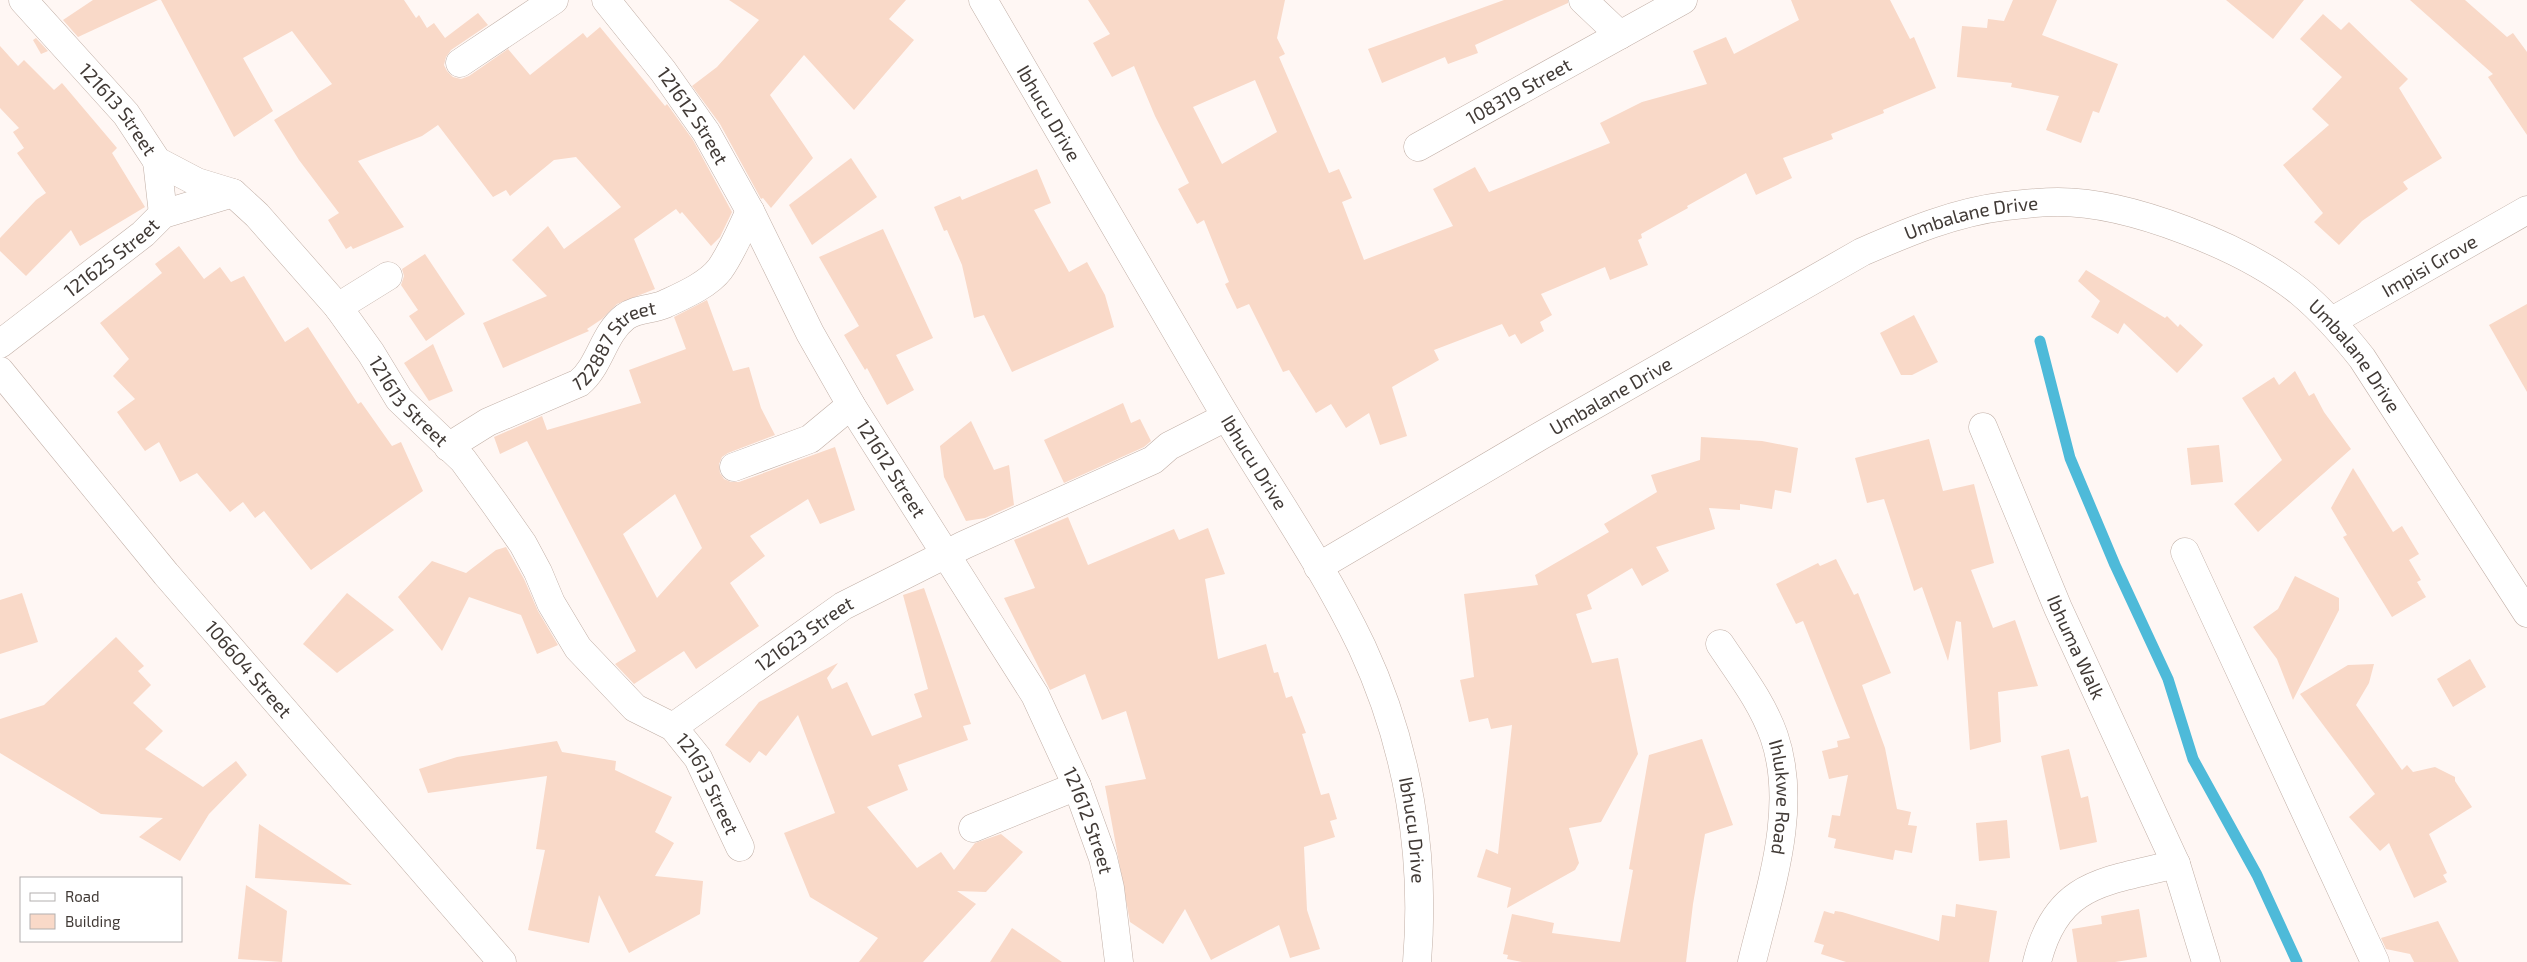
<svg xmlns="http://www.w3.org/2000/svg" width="2527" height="962" font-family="'Exo 2',sans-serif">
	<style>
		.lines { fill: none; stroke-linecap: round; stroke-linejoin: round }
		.stream { stroke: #4ebad9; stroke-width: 11 }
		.building { fill: #f9d9c8; fill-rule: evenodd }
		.minor-casing { stroke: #c1afa6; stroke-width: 29 }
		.minor { stroke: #fff; stroke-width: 28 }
		.labels { text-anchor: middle; stroke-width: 4.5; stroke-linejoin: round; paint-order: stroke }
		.street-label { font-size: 19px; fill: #413a36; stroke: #fff }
	</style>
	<rect width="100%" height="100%" fill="#fff7f4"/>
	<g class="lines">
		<!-- stream -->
		<polyline class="stream" points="2040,341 2070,458 2115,565 2168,679 2193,759 2257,875 2297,962"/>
	</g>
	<!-- building -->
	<g class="building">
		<polygon points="93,0 158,0 78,37 63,20"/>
		<polygon points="161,0 404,0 416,18 419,15 427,28 434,23 445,38 478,13 488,25 451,50 446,57 444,65 447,71 453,77 461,79 469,76 508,49 530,75 583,33 587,38 600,27 665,106 667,104 693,140 732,212 720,237 711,246 682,212 680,214 676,209 634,239 655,289 617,304 602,319 587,329 589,331 503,368 483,323 547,296 512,260 548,226 564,249 621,207 576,157 554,160 510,196 506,190 493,197 438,125 422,136 358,161 404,227 353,249 351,246 346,249 328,220 339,213 299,160 274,120 332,84 292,31 243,58 273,111 234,137"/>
		<polygon points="729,0 906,0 889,19 914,40 854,110 804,55 770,95 813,158 771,208 763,198 761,199 720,124 692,86 717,67 759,20"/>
		<path d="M1088 0H1285L1277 38 1285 54 1279 57 1329 173 1339 169 1352 198 1342 202 1364 260 1453 226 1433 189 1475 167 1489 192 1610 143 1600 123 1642 102 1707 84 1693 51 1726 37 1734 54 1799 20 1791 0H1890L1910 39 1914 37 1936 88 1883 110 1884 113 1831 134 1833 139 1783 158 1792 178 1756 195 1746 173 1687 206 1688 208 1641 234 1642 238 1638 240 1648 265 1610 280 1605 267 1541 294 1552 315 1540 322 1544 331 1521 344 1515 334 1509 337 1502 324 1434 350 1439 360 1392 387 1407 436 1380 445 1369 413 1346 428 1331 404 1316 413 1289 370 1283 372 1249 304 1237 309 1225 284 1229 282 1204 220 1197 224 1178 189 1189 183 1155 116 1134 66 1112 77 1093 43 1110 34ZM1255 80 1277 132 1222 164 1193 107Z"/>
		<polygon points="1504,0 1568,0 1568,3 1475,45 1478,53 1448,64 1445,57 1382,83 1368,49"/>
		<polygon points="2013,0 2057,0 2042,35 2118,64 2099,113 2093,111 2081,143 2046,130 2059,96 2011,87 2012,83 1957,77 1962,26 1987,28 1988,19 2004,21"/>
		<polygon points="2226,0 2304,0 2273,39"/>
		<polygon points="2410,0 2465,0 2507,37 2513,33 2527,52 2527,135 2488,77 2493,74"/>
		<polygon points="2323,14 2341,30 2349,22 2408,79 2399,88 2442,158 2403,182 2408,189 2362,221 2339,245 2314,222 2323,213 2283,165 2329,125 2312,109 2342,77 2300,39"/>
		<polygon points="36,38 48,51 41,54 33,40"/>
		<polygon points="0,46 18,66 24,60 54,90 62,83 117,148 112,153 145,207 80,246 71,230 26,276 0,251 0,238 36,200 46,193 17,153 24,148 13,132 19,128 0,108"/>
		<polygon points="851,158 877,197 812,245 789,205"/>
		<polygon points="1037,169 1051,203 1034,210 1069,272 1087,262 1105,295 1114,327 1012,372 984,315 974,318 962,265 947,230 944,231 934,207 960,196 962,200"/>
		<polygon points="883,229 933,338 896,355 914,390 887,405 867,368 865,370 844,335 859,326 819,257"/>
		<polygon points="179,246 204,279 220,267 231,282 244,276 285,342 308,327 358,404 361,402 392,446 401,442 423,491 311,570 264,511 255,518 243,502 230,512 197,473 180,482 159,442 145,451 117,412 135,399 113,376 129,359 100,323 162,273 155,264"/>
		<polygon points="425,254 465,314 426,341 409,316 418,310 401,285 404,276 402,269"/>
		<polygon points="2086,270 2165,318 2167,316 2178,327 2180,324 2203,345 2177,373 2124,323 2118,334 2091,317 2100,301 2078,281"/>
		<path d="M707 300 733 371 749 367 761 408 775 435 728 453 722 457 719 464 720 473 724 479 731 482H739L835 447 855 510 820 524 808 499 750 536 765 556 730 583 759 626 696 669 684 651 634 684 615 664 636 651 527 441 500 454 494 437 542 416 547 430 641 403 629 370 686 349 674 317ZM675 494 702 548 657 598 623 534Z"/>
		<polygon points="2527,304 2527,392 2489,325"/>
		<polygon points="1914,315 1938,362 1912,375 1901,375 1880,333"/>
		<polygon points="433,344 453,391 429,401 404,363"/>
		<polygon points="2295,371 2309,396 2314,393 2324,412 2351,449 2258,532 2234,504 2282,460 2242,398 2274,377 2279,385"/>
		<polygon points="1123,403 1131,423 1140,419 1151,441 1144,447 1064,483 1044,440"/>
		<polygon points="971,421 994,470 1009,465 1014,505 985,518 966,521 944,477 940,446"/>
		<polygon points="1701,437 1762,441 1798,448 1791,493 1775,490 1772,509 1740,504 1740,510 1709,508 1715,529 1656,547 1669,571 1642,586 1632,568 1587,595 1592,609 1576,614 1592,663 1618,658 1638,754 1601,822 1569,828 1579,863 1575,870 1507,908 1511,888 1477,877 1486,849 1498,854 1512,725 1491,729 1488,718 1469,722 1460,680 1474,677 1464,594 1538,585 1535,575 1609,532 1604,524 1657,492 1651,475 1700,460"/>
		<polygon points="1929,439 1943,491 1974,484 1994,563 1971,570 1993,628 2015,620 2038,686 1998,692 2001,742 1970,750 1961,622 1956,621 1948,661 1922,587 1914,591 1884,499 1867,503 1855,458"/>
		<polygon points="2219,445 2223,482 2191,485 2187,448"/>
		<polygon points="2353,468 2393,532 2402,526 2419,554 2409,560 2421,580 2417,582 2426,597 2392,617 2343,537 2347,535 2331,508"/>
		<polygon points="1068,517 1088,565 1174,529 1179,540 1208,528 1225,574 1205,579 1218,659 1266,644 1274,673 1278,672 1286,698 1292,696 1306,733 1302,734 1321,795 1329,793 1337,819 1330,821 1335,837 1304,847 1307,910 1320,949 1290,958 1279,925 1211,960 1185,909 1163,944 1130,922 1105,786 1146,779 1126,711 1102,720 1085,674 1050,690 1004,598 1035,588 1014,540"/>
		<polygon points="506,547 524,579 538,611 558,645 537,654 521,615 469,597 442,651 398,597 432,561 466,573 496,550"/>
		<polygon points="1836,559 1854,595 1858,593 1891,673 1862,685 1885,748 1897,809 1911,812 1908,825 1917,826 1912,853 1895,850 1893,860 1834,848 1836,839 1828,837 1832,815 1840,816 1848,775 1829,779 1822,751 1838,747 1837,741 1850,738 1803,621 1796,624 1776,584 1818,563 1820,566"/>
		<polygon points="2295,576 2339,598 2339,610 2293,700 2277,659 2253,627 2278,609"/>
		<polygon points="924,588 971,724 963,726 968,740 898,765 908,790 867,807 917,868 941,852 954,870 975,843 1001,834 1023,852 986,892 957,891 976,904 923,962 859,962 878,938 810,897 784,833 835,813 798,715 766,756 759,751 750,763 725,745 759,702 838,663 827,678 832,689 847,682 872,736 922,717 914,694 928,689 903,595"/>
		<polygon points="22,593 38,642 0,654 0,600"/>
		<polygon points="347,593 394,630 337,673 303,644"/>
		<polygon points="116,637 144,666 138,671 151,685 133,703 163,731 145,749 203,787 236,761 247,775 209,814 180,861 139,837 163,818 101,814 0,753 0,719 44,705"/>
		<polygon points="2470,659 2486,687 2453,707 2437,679"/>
		<polygon points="2374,664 2369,683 2356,705 2402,770 2407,765 2413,772 2435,767 2455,777 2455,781 2472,807 2429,834 2447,873 2443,875 2447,882 2414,898 2389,843 2380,851 2349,817 2375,794 2300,694 2348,665"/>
		<polygon points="1702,739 1733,825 1705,834 1693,904 1686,962 1522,962 1507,959 1508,955 1503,954 1512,914 1554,923 1552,933 1620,942 1633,870 1629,869 1649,755"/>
		<polygon points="557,741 562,752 616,761 615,770 672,797 655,832 674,843 655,876 703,881 700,914 629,953 599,895 589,943 528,930 545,850 536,849 547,776 428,793 419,769 457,757"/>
		<polygon points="2069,749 2081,798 2088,796 2097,842 2060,850 2041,756"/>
		<polygon points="2007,820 2010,858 1979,861 1976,823"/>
		<polygon points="259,824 352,885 255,878"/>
		<polygon points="246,885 287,911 282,962 238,959"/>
		<polygon points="1956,904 1997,911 1989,962 1846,962 1821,954 1824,945 1814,942 1824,911 1834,914 1835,911 1842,912 1939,941 1942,915 1955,917"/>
		<polygon points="2139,909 2147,957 2115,962 2077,962 2072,929 2102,924 2101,916"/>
		<polygon points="2438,921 2459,962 2414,962 2410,954 2386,949 2381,938"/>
		<polygon points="1012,928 1062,962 990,962"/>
	</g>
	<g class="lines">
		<defs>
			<g id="minor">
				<path id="s1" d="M23 0 126 114 157 161 197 182 233 193 257 215 338 307 371 353 399 399 463 460 495 504 523 544 538 572 551 603 578 648 635 708 673 727 698 758 740 847"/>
				<path id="s2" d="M606 0 663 71 706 132 750 211 810 333 851 405 1035 695 1077 786 1103 858 1110 888 1119 962"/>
				<path id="s3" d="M983 0C1060 132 1137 264 1214 396 1263 480 1320 559 1362 647 1408 746 1426 854 1417 962"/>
				<polyline points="1583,0 1620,35"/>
				<polyline points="460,63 554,0"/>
				<path id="s4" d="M1418 147 1683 0"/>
				<polyline points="157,161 163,214"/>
				<polyline points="338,307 388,276"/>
				<path id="s5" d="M2332 321 2527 210"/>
				<path id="s6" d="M0 344 143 234 163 214 233 193"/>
				<path id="s7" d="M0 371 166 574 502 962"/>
				<path id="s8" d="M1983 427 2058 608 2176 864 2206 962"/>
				<path id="s9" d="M448 447 488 422 579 383C600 366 603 334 625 317 637 308 652 310 665 304 682 296 708 285 720 269 732 252 741 230 750 211"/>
				<polyline points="734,467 810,439 851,405"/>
				<polyline points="2185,552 2375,962"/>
				<path id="s10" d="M1318 567 1542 435 1862 252C1908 232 1955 212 2006 206 2023 204 2041 202 2058 202 2130 202 2244 247 2300 292 2324 312 2343 334 2362 358L2527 613"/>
				<path id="s11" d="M1720 644C1740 674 1762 702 1774 736 1799 809 1769 891 1752 962"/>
				<path id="s12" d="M673 727 843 606 964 545 1153 460 1169 446 1226 417"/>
				<polyline points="973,828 1077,786"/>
				<path d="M2037 962C2057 881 2106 882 2176 864"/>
			</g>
		</defs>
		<!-- minor casing -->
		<use href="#minor" class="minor-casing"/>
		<!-- minor -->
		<use href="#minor" class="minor"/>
	</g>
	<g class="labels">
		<!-- street labels -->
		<g class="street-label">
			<text dy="7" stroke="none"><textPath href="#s4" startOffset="115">108319 Street</textPath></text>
			<text dy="7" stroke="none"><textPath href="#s1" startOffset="145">121613 Street</textPath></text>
			<text dy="7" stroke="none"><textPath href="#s3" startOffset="131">Ibhucu Drive</textPath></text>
			<text dy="7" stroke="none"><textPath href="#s2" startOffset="145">121612 Street</textPath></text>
			<text dy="7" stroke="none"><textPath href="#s10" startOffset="744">Umbalane Drive</textPath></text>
			<text dy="7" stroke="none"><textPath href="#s6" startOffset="141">121625 Street</textPath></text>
			<text dy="7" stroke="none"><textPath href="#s5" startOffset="112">Impisi Grove</textPath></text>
			<text dy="7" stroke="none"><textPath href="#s9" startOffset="200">122887 Street</textPath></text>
			<text dy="7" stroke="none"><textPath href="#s10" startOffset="1179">Umbalane Drive</textPath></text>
			<text dy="7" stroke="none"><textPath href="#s10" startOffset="339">Umbalane Drive</textPath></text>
			<text dy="7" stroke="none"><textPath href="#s1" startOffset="566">121613 Street</textPath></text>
			<text dy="7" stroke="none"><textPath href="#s3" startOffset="536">Ibhucu Drive</textPath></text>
			<text dy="7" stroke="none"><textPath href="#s2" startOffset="550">121612 Street</textPath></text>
			<text dy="7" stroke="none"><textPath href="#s12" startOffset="161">121623 Street</textPath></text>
			<text dy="7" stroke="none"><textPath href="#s8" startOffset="239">Ibhuma Walk</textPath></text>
			<text dy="7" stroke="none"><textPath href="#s7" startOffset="388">106604 Street</textPath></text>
			<text dy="7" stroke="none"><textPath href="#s1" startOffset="1060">121613 Street</textPath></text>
			<text dy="7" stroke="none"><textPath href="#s11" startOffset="169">Ihlukwe Road</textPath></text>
			<text dy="7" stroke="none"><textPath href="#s2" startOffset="955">121612 Street</textPath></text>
			<text dy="7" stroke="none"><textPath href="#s3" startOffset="941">Ibhucu Drive</textPath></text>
		</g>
	</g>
	<!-- legend -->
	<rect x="20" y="877" width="162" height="65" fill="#ffffff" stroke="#b3b0af"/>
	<rect x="30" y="893" width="25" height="8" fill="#ffffff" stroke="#b3b0af"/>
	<text x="65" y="902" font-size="15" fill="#413a36">Road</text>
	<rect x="30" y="914" width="25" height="15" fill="#f9d9c8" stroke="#b3b0af"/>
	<text x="65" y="927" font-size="15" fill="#413a36">Building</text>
</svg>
